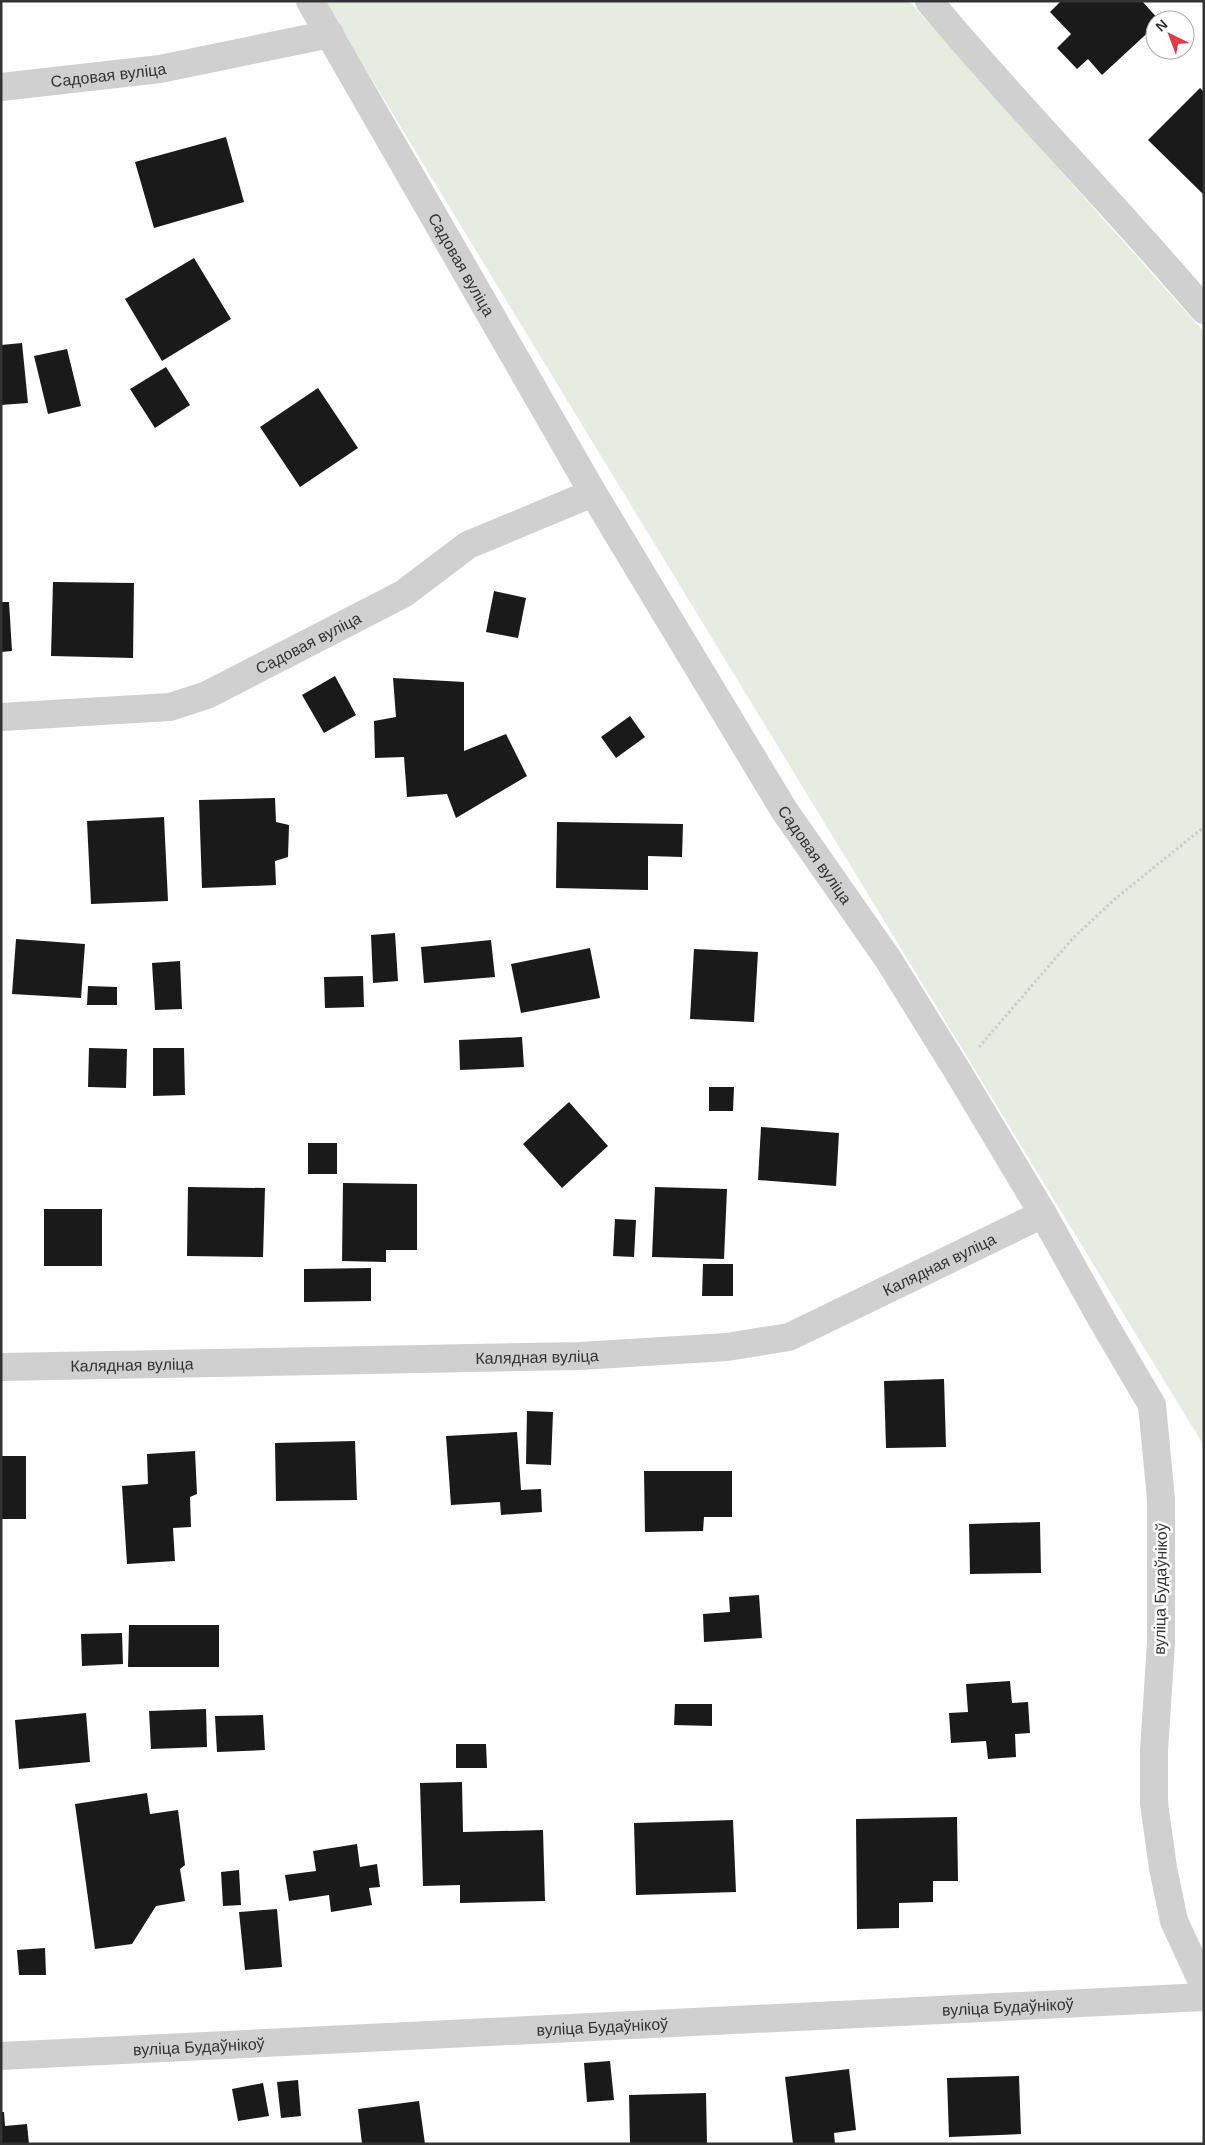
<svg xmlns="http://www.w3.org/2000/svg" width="1205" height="2145" font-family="Helvetica,sans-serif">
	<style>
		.green { fill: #e6ecdf }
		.building { fill: #1a1a1a }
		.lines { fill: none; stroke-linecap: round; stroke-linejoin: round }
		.path { stroke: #cdcdcd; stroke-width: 3; stroke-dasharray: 2.5 2.5; stroke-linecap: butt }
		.minor { stroke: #d0d0d0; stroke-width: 28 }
		.labels { text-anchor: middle; stroke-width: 5; stroke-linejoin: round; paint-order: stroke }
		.street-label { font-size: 16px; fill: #333; stroke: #fff }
	</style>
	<rect width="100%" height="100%" fill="#fff"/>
	<!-- green -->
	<polygon class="green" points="324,1 909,1 1204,332 1204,1446"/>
	<!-- building -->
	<g class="building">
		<polygon points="1061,1 1142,1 1159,20 1155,20 1155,26 1102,75 1088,59 1077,69 1057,48 1071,34 1050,12"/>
		<polygon points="1200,88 1204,92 1204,195 1148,140"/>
		<polygon points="226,137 244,202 154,228 135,162"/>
		<polygon points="194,258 231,319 162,361 125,299"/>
		<polygon points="22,343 28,403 1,405 1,345"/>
		<polygon points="67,349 81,406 48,414 34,356"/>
		<polygon points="166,367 190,405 155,428 130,389"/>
		<polygon points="318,388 358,448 300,487 260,427"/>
		<polygon points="53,582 134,583 133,658 51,656"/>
		<polygon points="494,591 526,598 518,638 486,632"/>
		<polygon points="1,602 9,602 12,651 1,652"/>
		<polygon points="335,676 356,715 324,733 302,695"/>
		<polygon points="393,678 464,682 464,751 506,734 527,776 456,818 447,794 407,797 404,757 375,758 374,721 396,717"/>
		<polygon points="630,716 645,737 616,758 601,737"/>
		<polygon points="275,798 276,822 289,825 288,857 275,861 276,885 202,888 199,800"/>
		<polygon points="164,817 168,901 91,904 87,821"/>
		<polygon points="557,822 683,824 682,857 648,856 648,890 556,888"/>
		<polygon points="395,933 398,981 373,983 371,935"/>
		<polygon points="16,939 85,944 81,998 12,994"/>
		<polygon points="491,940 495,977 424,983 421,947"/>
		<polygon points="590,948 600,998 521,1013 511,964"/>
		<polygon points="694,949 758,952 754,1022 690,1019"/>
		<polygon points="180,961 182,1009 155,1010 152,963"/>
		<polygon points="363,976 364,1007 325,1008 324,977"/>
		<polygon points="88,986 117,987 117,1005 87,1005"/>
		<polygon points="522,1037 524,1067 460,1070 459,1040"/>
		<polygon points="89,1048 127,1049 126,1088 88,1087"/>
		<polygon points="153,1048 184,1048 185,1095 153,1096"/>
		<polygon points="709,1087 734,1087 733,1111 709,1111"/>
		<polygon points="569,1102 608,1146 562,1188 523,1144"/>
		<polygon points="761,1127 839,1133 836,1186 758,1180"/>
		<rect x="308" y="1143" width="29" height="31"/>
		<polygon points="343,1183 417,1184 417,1250 386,1250 386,1262 342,1261"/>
		<polygon points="188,1187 265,1188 263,1257 187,1256"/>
		<polygon points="655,1187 727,1189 724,1259 652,1257"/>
		<rect x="44" y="1209" width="58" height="57"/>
		<polygon points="615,1219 636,1220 634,1257 613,1256"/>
		<polygon points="703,1264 733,1264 733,1296 702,1296"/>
		<polygon points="371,1268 371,1301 304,1302 304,1269"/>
		<polygon points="944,1379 946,1447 886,1448 884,1381"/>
		<polygon points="527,1411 553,1412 551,1465 526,1464"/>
		<polygon points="517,1432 521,1490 541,1489 542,1512 501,1515 500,1502 451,1505 446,1436"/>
		<polygon points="355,1441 357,1500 276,1501 275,1443"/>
		<polygon points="195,1451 197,1494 190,1497 191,1527 173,1528 175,1561 127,1564 122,1486 148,1484 147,1454"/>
		<rect x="1" y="1456" width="25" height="63"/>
		<polygon points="644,1471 732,1471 732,1517 704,1517 703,1531 645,1532"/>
		<polygon points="1040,1522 1041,1573 970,1574 969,1524"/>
		<polygon points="759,1595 762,1638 704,1642 703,1614 730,1612 729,1597"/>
		<polygon points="129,1625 219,1625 219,1667 128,1667"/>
		<polygon points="122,1633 123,1664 82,1666 81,1634"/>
		<polygon points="1010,1681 1012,1703 1028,1702 1030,1733 1015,1734 1016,1757 988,1759 986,1741 951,1743 949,1713 968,1712 966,1684"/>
		<polygon points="675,1704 712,1704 712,1726 674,1725"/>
		<polygon points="206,1709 207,1747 151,1749 149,1711"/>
		<polygon points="86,1713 90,1762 19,1769 15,1720"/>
		<polygon points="263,1715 265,1750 217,1752 215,1716"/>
		<polygon points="456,1744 486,1744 487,1768 456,1768"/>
		<polygon points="462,1782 463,1832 543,1830 545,1901 460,1903 460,1885 423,1886 420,1783"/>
		<polygon points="147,1793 150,1814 178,1810 185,1865 180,1869 185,1901 156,1906 132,1944 95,1949 75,1804"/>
		<polygon points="957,1817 958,1881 933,1881 933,1902 899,1903 899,1928 857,1929 856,1819"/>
		<polygon points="733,1820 736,1892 636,1895 634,1823"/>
		<polygon points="357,1844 360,1867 377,1864 380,1887 369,1888 372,1905 331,1912 329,1895 289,1901 285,1875 316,1871 313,1851"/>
		<polygon points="239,1870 241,1905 223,1906 221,1872"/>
		<polygon points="277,1909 282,1967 245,1970 239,1912"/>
		<polygon points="45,1948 46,1975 19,1975 17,1950"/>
		<polygon points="610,2061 614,2100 587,2102 584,2063"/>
		<polygon points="849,2069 856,2130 834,2133 835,2144 793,2144 785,2077"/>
		<polygon points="1019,2076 1021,2134 949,2137 947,2078"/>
		<polygon points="298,2080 301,2116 281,2118 277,2082"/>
		<polygon points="263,2083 269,2116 238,2121 232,2089"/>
		<polygon points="706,2093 707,2144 630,2144 629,2095"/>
		<polygon points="419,2101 425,2144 362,2144 358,2109"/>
		<polygon points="1,2112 4,2112 5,2126 27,2124 29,2144 1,2144"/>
	</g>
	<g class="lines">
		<!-- path -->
		<polyline class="path" points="979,1047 1073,938 1115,899 1204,827"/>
		<!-- minor -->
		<g class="minor">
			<path id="s1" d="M310 1 593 493 784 810 888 959 958 1072 1043 1214 1102 1320 1152 1405 1161 1499V1642L1154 1751V1803L1163 1868 1174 1921 1204 1986"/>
			<path d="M929 1C1017 107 1115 205 1204 310"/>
			<path id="s2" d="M1 87 160 69 330 34"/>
			<path id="s3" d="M1 717 170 707 207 695 403 594 468 545 593 493"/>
			<path id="s4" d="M1 1367 580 1356 727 1347 789 1337 1043 1214"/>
			<path id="s5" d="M1 2056 1204 1997"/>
		</g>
	</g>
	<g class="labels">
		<!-- street labels -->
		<g class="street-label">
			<text dy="6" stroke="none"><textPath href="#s2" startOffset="108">Садовая вуліца</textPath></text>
			<text dy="6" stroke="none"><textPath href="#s1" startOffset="304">Садовая вуліца</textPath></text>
			<text dy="6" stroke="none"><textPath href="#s3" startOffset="322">Садовая вуліца</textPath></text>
			<text dy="6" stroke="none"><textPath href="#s1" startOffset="992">Садовая вуліца</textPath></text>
			<text dy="6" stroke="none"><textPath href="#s4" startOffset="956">Калядная вуліца</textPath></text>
			<text dy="6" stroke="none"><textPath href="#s4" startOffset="536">Калядная вуліца</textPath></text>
			<text dy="6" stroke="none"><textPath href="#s4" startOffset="131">Калядная вуліца</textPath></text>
			<text transform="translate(1160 1589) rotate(-89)" y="6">вуліца Будаўнікоў</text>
			<text dy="6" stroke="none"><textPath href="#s5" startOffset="1008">вуліца Будаўнікоў</textPath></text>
			<text dy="6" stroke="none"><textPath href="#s5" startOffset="602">вуліца Будаўнікоў</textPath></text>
			<text dy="6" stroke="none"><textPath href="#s5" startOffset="198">вуліца Будаўнікоў</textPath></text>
		</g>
	</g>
	<!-- border -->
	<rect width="1205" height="2145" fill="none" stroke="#333333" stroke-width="5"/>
	<!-- north arrow -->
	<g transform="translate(1170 35) rotate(318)"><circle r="24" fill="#ffffff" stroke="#adadad"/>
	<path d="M0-4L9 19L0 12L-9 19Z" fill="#e63946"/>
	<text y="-8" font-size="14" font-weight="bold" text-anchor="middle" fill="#333333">N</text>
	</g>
</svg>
